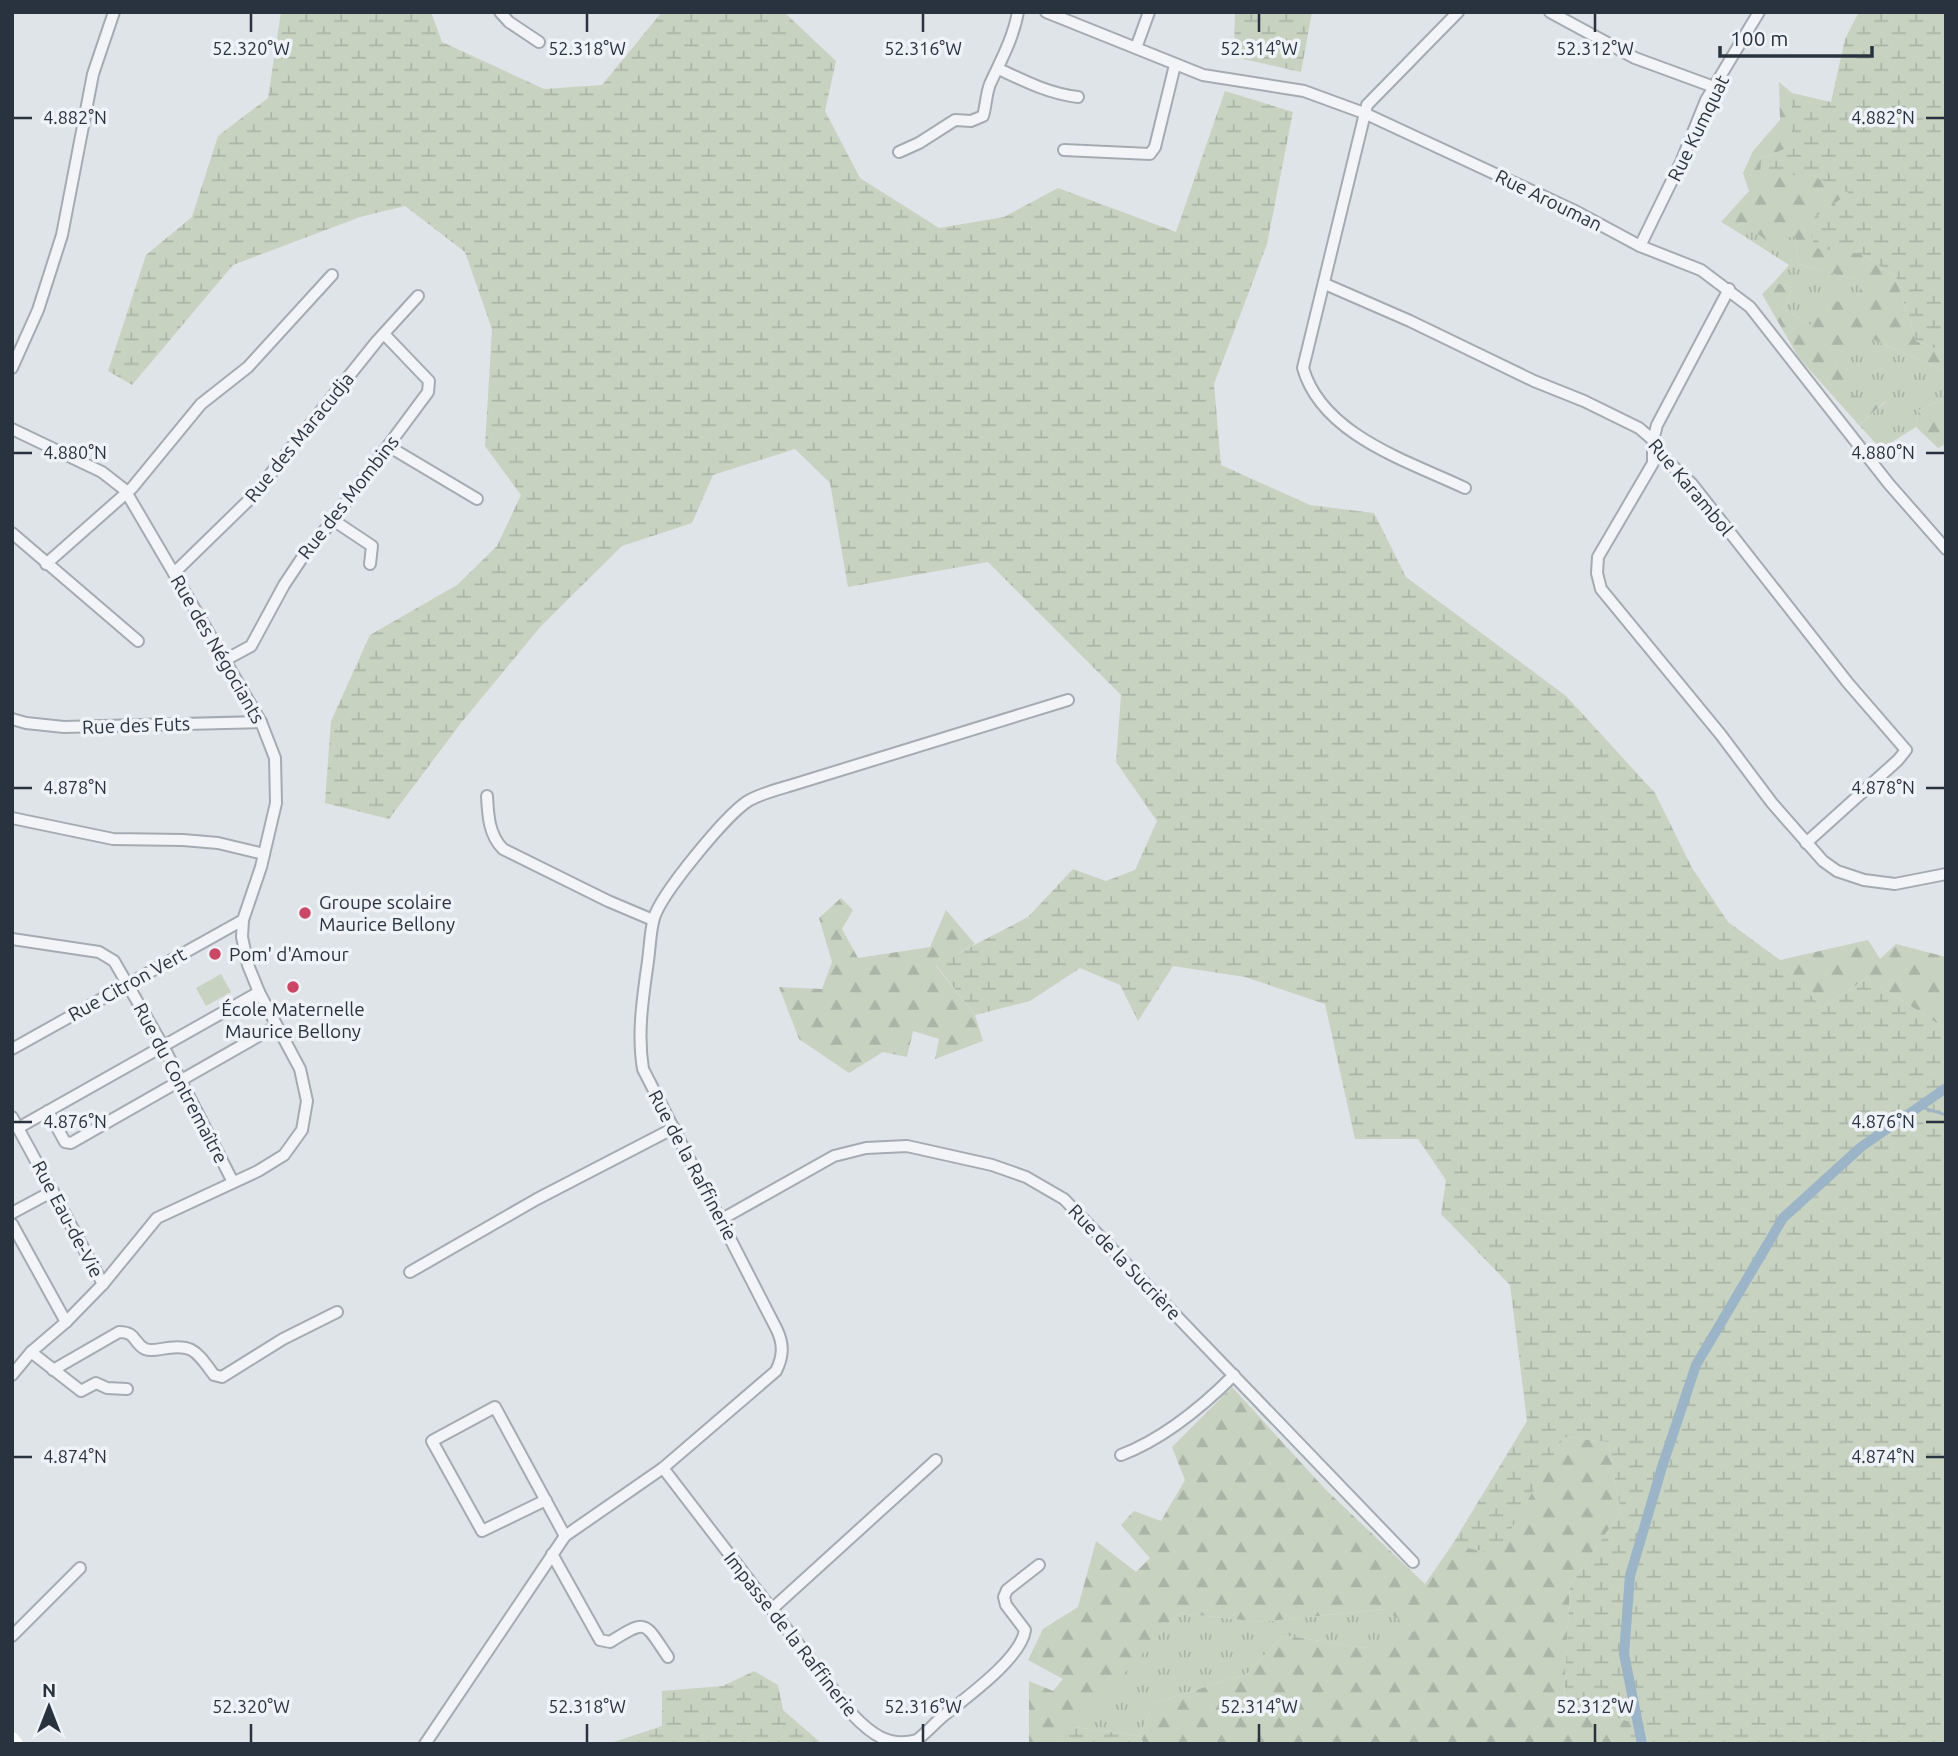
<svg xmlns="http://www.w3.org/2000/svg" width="1958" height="1756" font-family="Ubuntu,sans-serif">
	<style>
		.grass { fill: url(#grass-tufts) }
		.forest { fill: url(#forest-firs) }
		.wetland { fill: url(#wetland-marsh) }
		.park { fill: #c7d2c1 }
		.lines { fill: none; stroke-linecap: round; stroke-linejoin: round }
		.stream { stroke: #9bb4c7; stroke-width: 2.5 }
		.canal { stroke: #9bb4c7; stroke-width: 10 }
		.street-casing { stroke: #a5abb2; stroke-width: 14 }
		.street { stroke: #f2f4f7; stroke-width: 10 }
		.secondary { stroke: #fff; stroke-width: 14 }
		.ticks { fill: none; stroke: #29333f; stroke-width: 2.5 }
		.poi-dot { fill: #ca4866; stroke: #eff2f6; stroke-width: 2.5 }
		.labels { text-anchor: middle; stroke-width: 7; stroke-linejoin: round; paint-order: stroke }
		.street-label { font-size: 19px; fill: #29333f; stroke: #eff2f6 }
		.poi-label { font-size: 19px; fill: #29333f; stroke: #eff2f6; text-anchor: start }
		.ticks-label { font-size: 18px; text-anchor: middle; fill: #29333f; stroke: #eff2f6; stroke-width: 7; stroke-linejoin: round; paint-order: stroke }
	</style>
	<defs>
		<pattern id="grass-tufts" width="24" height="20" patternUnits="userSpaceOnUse" patternTransform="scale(1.75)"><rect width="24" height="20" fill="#c7d2c1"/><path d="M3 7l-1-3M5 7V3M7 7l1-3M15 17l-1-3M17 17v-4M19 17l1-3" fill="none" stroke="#abb5a7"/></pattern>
		<pattern id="forest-firs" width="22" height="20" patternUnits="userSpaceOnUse" patternTransform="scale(1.75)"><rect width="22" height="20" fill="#c7d2c1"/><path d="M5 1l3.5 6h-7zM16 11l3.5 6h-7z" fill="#abb5a7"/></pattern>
		<pattern id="wetland-marsh" width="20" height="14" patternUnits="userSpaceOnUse" patternTransform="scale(1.75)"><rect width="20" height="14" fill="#c7d2c1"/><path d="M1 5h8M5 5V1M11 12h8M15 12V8" fill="none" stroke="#abb5a7"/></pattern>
	</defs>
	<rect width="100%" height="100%" fill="#dfe4e8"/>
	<!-- grass -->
	<g class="grass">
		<polygon points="1742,222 1766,239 1795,236 1799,264 1863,282 1855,302 1811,325 1783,309 1793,288 1774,282 1789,265 1733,229"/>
		<polygon points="1851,339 1872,339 1946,371 1946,400 1943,399 1919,410 1916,427 1881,449 1859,425 1886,402 1850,396 1835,366"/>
		<polygon points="1384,1609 1416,1631 1363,1648 1283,1635 1247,1674 1154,1703 1139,1736 1075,1727 1179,1613 1261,1622"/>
	</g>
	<!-- forest -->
	<g class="forest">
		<polygon points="1779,82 1792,93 1792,146 1761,159 1809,174 1850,193 1862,254 1896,277 1916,341 1946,353 1946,371 1872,339 1851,340 1835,366 1848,378 1850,395 1886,401 1859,425 1799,358 1762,294 1774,282 1793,288 1783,309 1811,325 1822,301 1855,302 1863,282 1799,264 1795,236 1766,240 1742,222 1733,229 1721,222 1749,191 1743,173 1753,151 1780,120"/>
		<polygon points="1943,399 1946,400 1946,444 1938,448 1916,427 1919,410"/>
		<polygon points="841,898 853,910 842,929 858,958 930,947 946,910 975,944 936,966 975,1015 983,1041 935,1059 939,1039 913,1031 907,1057 883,1052 849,1073 799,1039 779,987 822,989 832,962 819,918"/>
		<polygon points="1868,940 1880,959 1896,944 1946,957 1946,1029 1867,978 1822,1008 1780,960"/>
		<polygon points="1232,1387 1325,1489 1425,1584 1452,1545 1497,1553 1564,1437 1608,1442 1621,1512 1570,1584 1564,1704 1632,1722 1630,1744 1144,1744 1139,1736 1154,1703 1247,1674 1283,1635 1363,1648 1415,1631 1384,1609 1261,1622 1179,1613 1060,1744 1029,1744 1029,1681 1053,1691 1063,1679 1028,1660 1043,1629 1078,1607 1096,1541 1136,1572 1150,1558 1121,1525 1134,1511 1161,1521 1185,1480 1172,1447"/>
	</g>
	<!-- wetland -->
	<g class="wetland">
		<polygon points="281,12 431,12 442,42 544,89 602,85 662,12 784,12 836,61 825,111 860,178 939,228 1004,217 1058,188 1176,232 1225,91 1293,112 1267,244 1214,384 1221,465 1310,505 1374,513 1406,577 1566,696 1655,793 1692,868 1728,922 1780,960 1822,1008 1867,978 1946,1029 1946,1744 1630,1744 1631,1722 1564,1703 1570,1584 1621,1512 1608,1442 1564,1437 1497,1554 1452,1545 1527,1421 1510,1285 1441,1214 1446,1180 1418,1139 1355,1139 1325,1004 1245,977 1173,966 1138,1021 1120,985 1080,968 1030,1001 975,1015 936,965 1028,917 1073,869 1106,881 1135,870 1157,821 1116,762 1121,695 988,562 848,587 830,483 795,449 713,475 692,523 622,546 541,626 461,723 389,819 325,803 331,721 370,635 457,585 497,546 521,495 485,446 492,329 465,252 405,206 360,217 233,265 132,385 108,371 146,255 192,217 218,136 268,98"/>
		<polygon points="1235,12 1312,12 1301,72 1234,57"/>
		<polygon points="1859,12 1946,12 1946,353 1916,341 1896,277 1862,254 1815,248 1808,222 1849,193 1809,174 1760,177 1761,159 1792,146 1792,93 1831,102 1845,39"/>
		<polygon points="754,1671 778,1685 783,1710 821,1743 608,1744 662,1726 662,1691 723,1686"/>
		<polygon points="1075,1727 1139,1736 1143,1744 1060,1744"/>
	</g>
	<!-- park -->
	<polygon class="park" points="221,974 231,992 206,1006 196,988"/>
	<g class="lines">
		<!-- stream -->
		<polyline class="stream" points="1921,1107 1946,1115"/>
		<!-- canal -->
		<polyline class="canal" points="1642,1744 1624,1654 1630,1576 1662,1467 1696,1365 1783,1218 1861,1147 1946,1088"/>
		<defs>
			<g id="street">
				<polyline points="500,12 509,22 539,42"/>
				<polyline points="1046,12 1203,75 1304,91 1364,113 1573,210 1640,246 1701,270 1750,307 1889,484 1946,549"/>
				<path d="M1458 12 1367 105 1303 368C1322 435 1408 461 1465 488"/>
				<polyline points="1550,12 1635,58 1714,87"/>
				<polyline points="1136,48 1149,12"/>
				<path d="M999 69C1024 81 1050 94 1078 97"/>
				<polyline points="1064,150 1150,154 1155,147 1175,65"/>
				<path d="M899 152 919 143 955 120 971 121 983 116C986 106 986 94 990 84 1001 60 1013 39 1018 12"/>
				<polyline points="1640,246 1681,162 1706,100 1759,12"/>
				<polyline points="1325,284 1410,321 1534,381 1584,401 1639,428 1653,440 1665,459 1692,484 1848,683 1906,750 1898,760 1806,843"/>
				<polyline points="1729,289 1657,425 1653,440 1653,463 1598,557 1597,573 1601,589 1721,735 1772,803 1823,861 1837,871 1864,880 1895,884 1946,874"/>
				<polyline points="12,368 38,310 62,235 93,74 114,12"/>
				<polyline points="12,429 102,472 125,490 261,722 275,758 276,803 261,867 243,920 242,937 248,965 259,992 300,1069 307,1101 302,1130 284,1155 258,1171 157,1218 103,1284 66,1322 31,1352 12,1375"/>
				<polyline points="388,446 477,499"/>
				<polyline points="333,520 372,546 370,564"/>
				<polyline points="12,533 138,641"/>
				<polyline points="46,564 132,488 201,404 248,367 332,275"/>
				<polyline points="174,573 252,497 377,341 418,296"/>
				<polyline points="225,660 251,646 284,585 304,555 333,520 428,392 429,381 384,334"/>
				<polyline points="12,719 26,723 64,727 261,722"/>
				<path d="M487 796C488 816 489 835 503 849L608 901 653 920"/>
				<polyline points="12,818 113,839 183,840 218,843 264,854"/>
				<polyline points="12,939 99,952 114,961 163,1046 233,1182"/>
				<polyline points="12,1049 243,920"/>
				<polyline points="48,1111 65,1142 71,1143 276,1026"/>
				<polyline points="12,1117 103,1284"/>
				<polyline points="18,1128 259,992"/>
				<polyline points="12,1213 53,1191"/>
				<polyline points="722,1219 834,1156 866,1148 907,1146 992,1165 1026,1177 1064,1199 1413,1562"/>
				<polyline points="12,1224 66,1322"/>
				<polyline points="410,1272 537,1199 674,1128"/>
				<polyline points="31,1352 81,1391 96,1383 107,1388 127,1389"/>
				<path d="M53 1370 119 1332C137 1332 133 1343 145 1349 150 1351 156 1350 161 1349 193 1343 196 1351 214 1375L222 1377 283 1339 337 1312"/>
				<path d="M1121 1455C1163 1439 1202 1407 1234 1375"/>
				<path d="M663 1468 852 1714C871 1734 889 1748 917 1740 926 1733 933 1725 942 1717 964 1699 1021 1659 1025 1630L1006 1605 1004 1597 1007 1590 1039 1565"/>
				<polyline points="546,1500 482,1531 432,1441 495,1407 565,1536"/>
				<path d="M552 1554 600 1640 610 1642C648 1618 644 1622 668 1657"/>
				<polyline points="772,1609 936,1460"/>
				<polyline points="12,1636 80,1568"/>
				<path d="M425 1744 565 1536 663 1468 776 1371C783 1357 784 1345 777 1330L643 1069C637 1033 643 997 648 961 650 947 650 932 654 918 661 894 726 815 748 801 760 794 775 790 789 786L1068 700"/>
			</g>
		</defs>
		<!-- street casing -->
		<use href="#street" class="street-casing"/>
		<!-- street -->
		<use href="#street" class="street"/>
		<!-- secondary -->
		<polyline class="secondary" points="12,1739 16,1744"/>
	</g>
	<!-- ticks -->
	<path class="ticks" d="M251 14V32M587 14V32M923 14V32M1259 14V32M1595 14V32M14 118H32M1926 118H1944M14 453H32M1926 453H1944M14 788H32M1926 788H1944M14 1122H32M1926 1122H1944M14 1457H32M1926 1457H1944M251 1724V1742M587 1724V1742M923 1724V1742M1259 1724V1742M1595 1724V1742"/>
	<!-- markers -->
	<g class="poi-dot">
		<circle cx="305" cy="913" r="7"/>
		<circle cx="215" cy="954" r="7"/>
		<circle cx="293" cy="987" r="7"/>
	</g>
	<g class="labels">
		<!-- street labels -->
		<g class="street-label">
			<text transform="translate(1698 128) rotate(-64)" y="7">Rue Kumquat</text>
			<text transform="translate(1549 200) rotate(26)" y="7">Rue Arouman</text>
			<text transform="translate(299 437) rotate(-51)" y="7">Rue des Maracudja</text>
			<text transform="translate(1691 487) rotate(50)" y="7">Rue Karambol</text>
			<text transform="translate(348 497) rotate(-52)" y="7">Rue des Mombins</text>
			<text transform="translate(218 649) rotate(60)" y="7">Rue des Négociants</text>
			<text transform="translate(136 725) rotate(-2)" y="7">Rue des Futs</text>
			<text transform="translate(127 984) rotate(-29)" y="7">Rue Citron Vert</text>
			<text transform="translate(181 1083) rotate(62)" y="7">Rue du Contremaître</text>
			<text transform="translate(693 1165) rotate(62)" y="7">Rue de la Raffinerie</text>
			<text transform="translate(68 1219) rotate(62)" y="7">Rue Eau-de-Vie</text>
			<text transform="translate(1125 1262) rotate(46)" y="7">Rue de la Sucrière</text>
			<text transform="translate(791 1634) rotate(52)" y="7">Impasse de la Raffinerie</text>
		</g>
		<!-- poi labels -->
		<g class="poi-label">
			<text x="319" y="909">Groupe scolaire<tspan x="319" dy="22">Maurice Bellony</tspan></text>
			<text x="229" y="961">Pom' d'Amour</text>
			<text x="293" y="1016" text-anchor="middle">École Maternelle<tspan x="293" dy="22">Maurice Bellony</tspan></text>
		</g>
	</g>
	<g class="ticks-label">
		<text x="251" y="55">52.320°W</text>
		<text x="587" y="55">52.318°W</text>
		<text x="923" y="55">52.316°W</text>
		<text x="1259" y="55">52.314°W</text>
		<text x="1595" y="55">52.312°W</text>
		<text x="75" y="124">4.882°N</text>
		<text x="1883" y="124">4.882°N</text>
		<text x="75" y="459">4.880°N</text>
		<text x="1883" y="459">4.880°N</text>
		<text x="75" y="794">4.878°N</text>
		<text x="1883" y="794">4.878°N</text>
		<text x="75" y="1128">4.876°N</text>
		<text x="1883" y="1128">4.876°N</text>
		<text x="75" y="1463">4.874°N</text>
		<text x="1883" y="1463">4.874°N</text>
		<text x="251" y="1713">52.320°W</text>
		<text x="587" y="1713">52.318°W</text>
		<text x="923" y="1713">52.316°W</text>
		<text x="1259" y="1713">52.314°W</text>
		<text x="1595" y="1713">52.312°W</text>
	</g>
	<!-- border -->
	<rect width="1958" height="1756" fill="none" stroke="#29333f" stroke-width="28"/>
	<!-- north arrow -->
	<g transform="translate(49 1707)" stroke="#eff2f6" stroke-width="5" paint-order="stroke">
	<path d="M0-5L12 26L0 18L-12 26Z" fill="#29333f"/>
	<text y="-10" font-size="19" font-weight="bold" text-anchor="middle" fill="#29333f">N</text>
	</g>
	<!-- scale -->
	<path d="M1720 46v10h152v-10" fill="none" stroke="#29333f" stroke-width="3.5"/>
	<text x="1730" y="46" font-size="21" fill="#29333f" stroke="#eff2f6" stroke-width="5" paint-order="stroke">100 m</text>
</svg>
